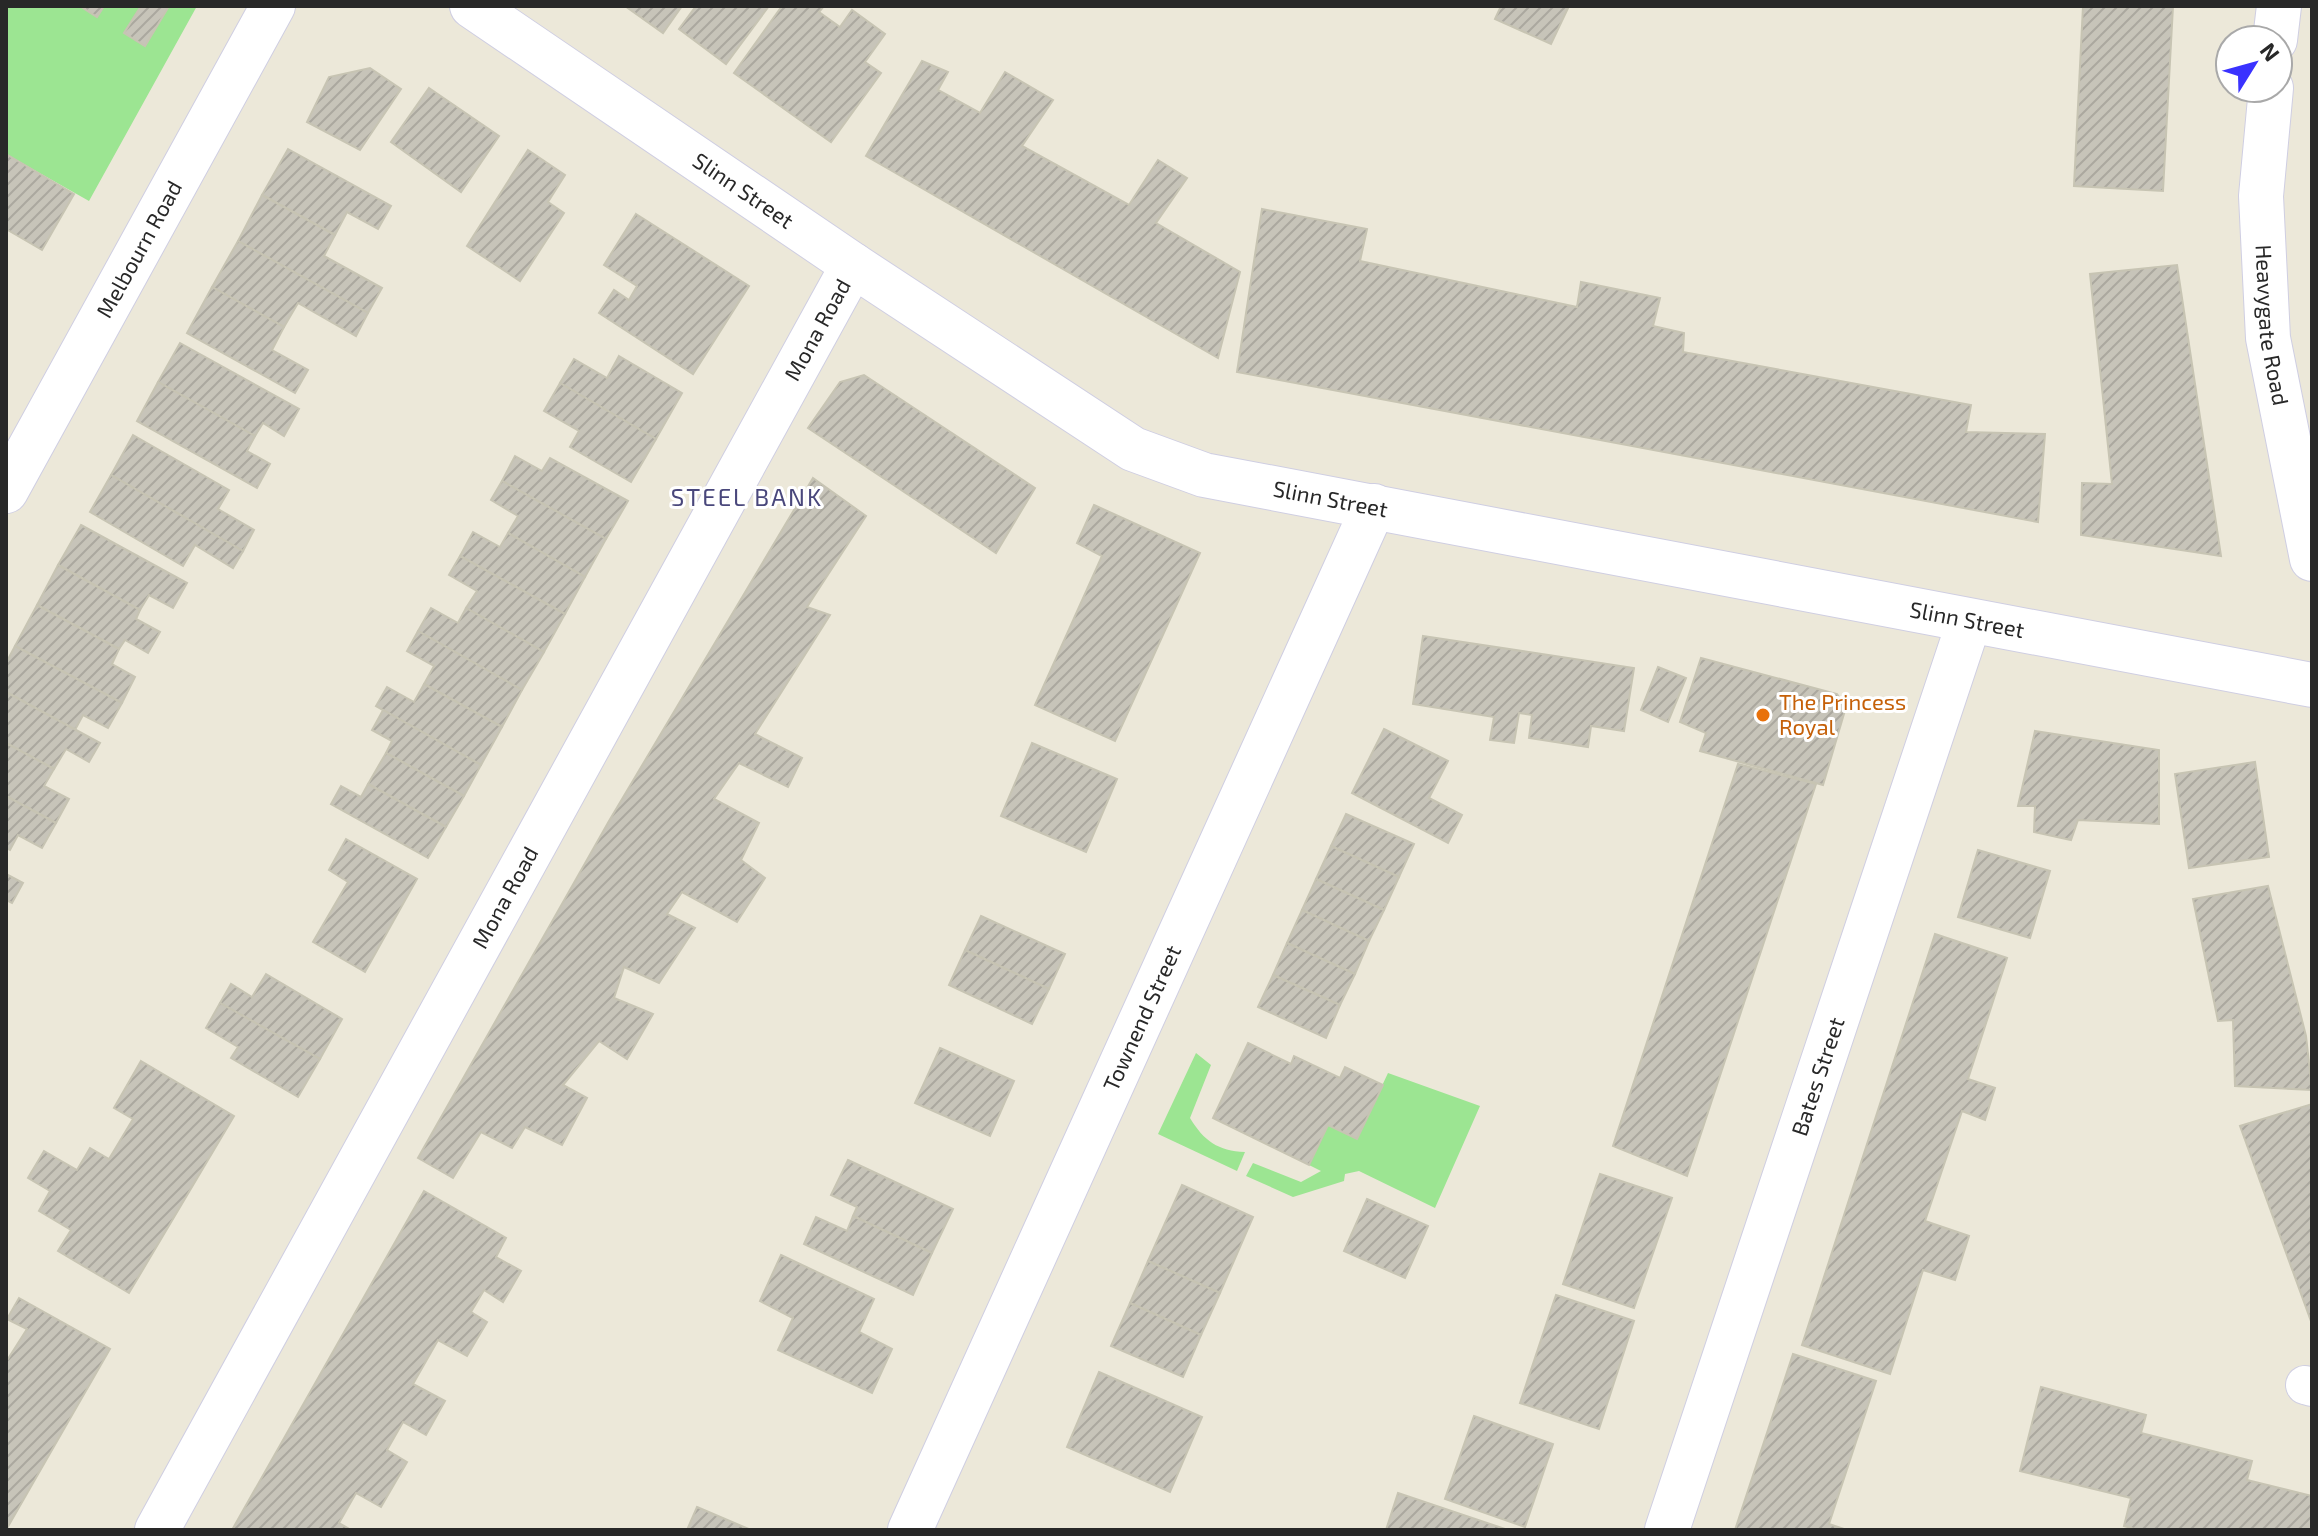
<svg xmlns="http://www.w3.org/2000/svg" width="2318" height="1536" font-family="'Exo 2',sans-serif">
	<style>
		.grass { fill: #9ce592 }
		.building { fill: url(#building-hatch); stroke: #c7c4b3; stroke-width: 2 }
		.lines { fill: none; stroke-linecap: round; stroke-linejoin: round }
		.lane-casing { stroke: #cfcee2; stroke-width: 40 }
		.street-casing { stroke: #cfcee2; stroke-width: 46 }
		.lane { stroke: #fff; stroke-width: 38 }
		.street { stroke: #fff; stroke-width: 44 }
		.food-dot { fill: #e8710a; stroke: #fff; stroke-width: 3 }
		.labels { text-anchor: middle; stroke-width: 6; stroke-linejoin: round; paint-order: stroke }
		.street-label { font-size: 22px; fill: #282828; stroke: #fff }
		.food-label { font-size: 22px; fill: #c56008; stroke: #fff; text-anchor: start }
		.neighbourhood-label { font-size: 24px; letter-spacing: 2px; fill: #49477b; stroke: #fff }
	</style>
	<defs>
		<pattern id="building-hatch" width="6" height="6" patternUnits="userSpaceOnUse" patternTransform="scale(2)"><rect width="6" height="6" fill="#c7c4b9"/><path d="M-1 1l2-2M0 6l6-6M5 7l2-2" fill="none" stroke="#aba89f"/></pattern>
	</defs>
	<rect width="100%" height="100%" fill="#ece8d9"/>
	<!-- grass -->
	<g class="grass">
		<polygon points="6,6 80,6 97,17 104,6 141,6 125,33 144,46 169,6 197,6 89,201 6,154"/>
		<path d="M1196 1053 1211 1065 1190 1118C1204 1141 1218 1151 1245 1152L1237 1171 1158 1134Z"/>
		<polygon points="1388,1073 1480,1106 1435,1208 1359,1171 1345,1174 1344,1181 1293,1197 1246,1176 1253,1163 1301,1182 1321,1171 1309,1165 1328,1125 1357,1139"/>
	</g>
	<!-- building -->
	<g class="building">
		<polygon points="80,6 104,6 97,17"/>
		<polygon points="141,6 169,6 145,46 124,33"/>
		<polygon points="625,6 682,6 663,33"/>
		<polygon points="696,6 769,6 726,64 679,29"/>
		<polygon points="782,6 824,6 819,12 840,27 852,10 885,34 865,62 881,73 831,142 734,73"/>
		<polygon points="1501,6 1569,6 1551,44 1495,19"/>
		<polygon points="2083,6 2173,6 2163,191 2074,186"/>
		<polygon points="922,61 948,72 938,90 980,113 1005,72 1053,100 1022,146 1129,205 1158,160 1187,178 1156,223 1240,272 1218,358 866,156"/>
		<polygon points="370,68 401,89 360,150 307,122 329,77"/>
		<polygon points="429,88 499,136 461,192 391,142"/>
		<polygon points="288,149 391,206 378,229 347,212 335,235 262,195"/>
		<polygon points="528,150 565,175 548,202 564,213 520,281 467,246"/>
		<polygon points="6,154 74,194 42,250 6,229"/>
		<polygon points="262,195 335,235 324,256 382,288 368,313 238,241"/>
		<polygon points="1262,209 1367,229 1360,261 1577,307 1581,282 1660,298 1653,326 1684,333 1683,352 1971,405 1966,432 2045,434 2038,522 1237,372"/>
		<polygon points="636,214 749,286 693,374 599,313 614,290 629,300 637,286 604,265"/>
		<polygon points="238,241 368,313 356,336 298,303 284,327 212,287"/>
		<polygon points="2177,265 2221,556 2081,535 2082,483 2112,484 2090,274"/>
		<polygon points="212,287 284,327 272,350 308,370 295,393 187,333"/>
		<polygon points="180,343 299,409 284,436 263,423 255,436 158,382"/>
		<polygon points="619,356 682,393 656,439 560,383 574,359 607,378"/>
		<polygon points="864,375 1035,488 996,553 808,428 840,382"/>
		<polygon points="158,382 255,436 247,451 270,464 257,488 137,421"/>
		<polygon points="560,383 656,439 631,482 570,447 579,431 544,411"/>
		<polygon points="133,435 229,490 218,509 254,530 243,551 111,475"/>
		<polygon points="515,456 542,471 550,458 628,501 606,539 502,481"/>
		<polygon points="111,475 243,551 233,568 195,545 183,566 90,512"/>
		<polygon points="813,478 866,516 807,607 830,615 755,734 802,758 788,787 739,763 714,799 759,823 741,860 765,878 737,922 682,892 667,914 695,928 659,983 624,967 614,998 653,1014 627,1059 599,1041 563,1085 587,1098 562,1145 525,1127 512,1148 481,1132 453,1178 418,1158 609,821"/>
		<polygon points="502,481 606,539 585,577 508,533 518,516 491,500"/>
		<polygon points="1094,505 1200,553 1115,741 1035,705 1102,556 1077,543"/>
		<polygon points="81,525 187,583 173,608 149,595 140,610 58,565"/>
		<polygon points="473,532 500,547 508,533 585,577 565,614 460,556"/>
		<polygon points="460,556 565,614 544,652 466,608 477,591 449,575"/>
		<polygon points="58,565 140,610 136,619 160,632 148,653 125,640 119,649 37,605"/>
		<polygon points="37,605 119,649 112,664 135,677 122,703 15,646"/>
		<polygon points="431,608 458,623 466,608 544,652 522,690 418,631"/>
		<polygon points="418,631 522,690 502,727 424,684 434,666 407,651"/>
		<polygon points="1423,636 1634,668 1624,731 1591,726 1588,747 1529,738 1532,715 1519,713 1514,743 1490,740 1494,717 1413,704"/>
		<polygon points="15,646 122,703 108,728 83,715 75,730 6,692 6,663"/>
		<polygon points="1701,658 1837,694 1846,707 1823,785 1700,751 1706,733 1680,722"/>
		<polygon points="1658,667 1686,678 1668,722 1641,710"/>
		<polygon points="424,684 502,727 481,765 376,706 387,687 414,702"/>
		<polygon points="6,692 100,743 89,762 66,749 54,769 6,743"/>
		<polygon points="383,710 481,765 464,796 386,753 392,741 372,730"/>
		<polygon points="1384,729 1448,761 1429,798 1462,815 1448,843 1352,793"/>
		<polygon points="2035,731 2159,750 2159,824 2078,820 2071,840 2034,832 2035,806 2018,806"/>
		<polygon points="6,743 54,769 44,786 69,799 56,823 6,796"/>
		<polygon points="1032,743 1117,779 1086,852 1001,816"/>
		<polygon points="386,753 464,796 446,827 368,784"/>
		<polygon points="2255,762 2269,857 2189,868 2175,774"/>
		<polygon points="1738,764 1816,784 1687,1176 1613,1146"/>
		<polygon points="368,784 446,827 428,858 331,804 341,786 361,797"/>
		<polygon points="6,796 56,823 42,848 18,835 10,850 6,848"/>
		<polygon points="1346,814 1414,844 1399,877 1331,846"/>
		<polygon points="346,839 417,879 365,972 313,942 348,882 329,870"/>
		<polygon points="1331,846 1399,877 1384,910 1316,879"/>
		<polygon points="1978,850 2050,871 2030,938 1958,917"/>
		<polygon points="6,874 23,883 12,903 6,900"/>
		<polygon points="1316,879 1384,910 1369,941 1302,910"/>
		<polygon points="2268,886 2306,1036 2312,1090 2235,1086 2233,1020 2218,1021 2193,899"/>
		<polygon points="1302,910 1369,941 1355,974 1287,943"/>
		<polygon points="981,916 1065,954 1049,989 965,950"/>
		<polygon points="1935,934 2007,958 1968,1079 1995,1088 1985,1120 1962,1111 1925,1221 1969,1236 1955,1280 1923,1270 1890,1374 1802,1345"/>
		<polygon points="1287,943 1355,974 1340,1005 1273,975"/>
		<polygon points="965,950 1049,989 1032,1024 949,985"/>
		<polygon points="266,974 342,1019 320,1059 220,1003 231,984 252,997"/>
		<polygon points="1273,975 1340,1005 1326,1038 1258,1007"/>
		<polygon points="220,1003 320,1059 298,1097 231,1058 238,1047 206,1028"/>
		<polygon points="1248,1043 1291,1064 1294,1056 1340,1078 1345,1067 1383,1085 1357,1139 1328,1125 1309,1165 1213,1118"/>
		<polygon points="940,1048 1014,1081 990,1136 915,1103"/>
		<polygon points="141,1061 234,1116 129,1293 58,1251 71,1230 39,1211 50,1191 28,1178 44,1151 77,1170 90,1148 109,1159 133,1119 114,1108"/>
		<polygon points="2312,1104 2312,1324 2240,1126"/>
		<polygon points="848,1160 953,1209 932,1253 853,1216 857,1207 831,1195"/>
		<polygon points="1600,1174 1672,1198 1634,1308 1563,1284"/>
		<polygon points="1182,1185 1253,1217 1220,1293 1148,1261"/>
		<polygon points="424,1191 506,1238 496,1257 521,1271 503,1302 484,1290 471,1312 487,1322 467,1356 438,1340 413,1384 445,1401 426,1435 403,1422 387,1450 407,1462 381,1507 356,1493 339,1523 351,1530 232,1530"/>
		<polygon points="1367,1199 1428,1226 1405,1278 1344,1251"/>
		<polygon points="853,1216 932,1253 913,1295 804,1244 816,1217 847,1231"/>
		<polygon points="781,1255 874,1299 859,1332 892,1349 872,1393 778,1350 793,1318 760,1301"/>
		<polygon points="1148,1261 1220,1293 1201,1335 1130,1303"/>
		<polygon points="1556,1295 1634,1321 1599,1429 1520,1403"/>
		<polygon points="19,1298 110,1349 6,1530 6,1362 27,1329 7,1319"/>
		<polygon points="1130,1303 1201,1335 1183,1377 1111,1346"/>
		<polygon points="1793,1354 1876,1381 1829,1524 1847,1530 1735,1530"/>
		<polygon points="1099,1372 1202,1417 1170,1492 1067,1447"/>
		<polygon points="2041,1387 2146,1415 2141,1433 2252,1461 2247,1480 2312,1496 2312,1530 2138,1530 2124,1526 2131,1498 2020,1471"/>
		<polygon points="1474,1416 1553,1444 1525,1527 1445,1499"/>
		<polygon points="1398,1493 1508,1530 1386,1530"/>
		<polygon points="697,1507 751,1530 687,1530"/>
	</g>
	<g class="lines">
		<defs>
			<polyline id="lane" points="2305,1385 2312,1387"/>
			<g id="street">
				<path id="s1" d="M472 6 853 265 1133 449 1204 475 2312 685"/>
				<polyline points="2275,40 2279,6"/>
				<path id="s2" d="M2271 88 2261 196 2268 338 2312 559"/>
				<path id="s3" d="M6 491 273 6"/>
				<path id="s4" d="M157 1530 853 265"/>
				<path id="s5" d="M910 1530 1374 506"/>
				<path id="s6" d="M1667 1530 1969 622"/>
			</g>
		</defs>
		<!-- lane casing -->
		<use href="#lane" class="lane-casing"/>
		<!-- street casing -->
		<use href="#street" class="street-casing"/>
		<!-- lane -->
		<use href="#lane" class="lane"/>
		<!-- street -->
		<use href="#street" class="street"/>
	</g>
	<!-- markers -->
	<circle class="food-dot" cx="1763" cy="715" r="8"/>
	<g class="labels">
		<!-- street labels -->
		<g class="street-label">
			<text dy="8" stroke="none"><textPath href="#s1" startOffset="328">Slinn Street</textPath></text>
			<text dy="8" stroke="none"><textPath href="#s3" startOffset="276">Melbourn Road</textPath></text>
			<text dy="8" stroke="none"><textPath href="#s2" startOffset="238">Heavygate Road</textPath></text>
			<text dy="8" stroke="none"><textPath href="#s4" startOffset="1370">Mona Road</textPath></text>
			<text dy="8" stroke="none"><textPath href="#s1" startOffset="1000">Slinn Street</textPath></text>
			<text dy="8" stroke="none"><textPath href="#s1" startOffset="1648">Slinn Street</textPath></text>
			<text dy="8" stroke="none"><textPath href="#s4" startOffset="722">Mona Road</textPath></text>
			<text dy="8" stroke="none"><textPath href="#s5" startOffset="562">Townend Street</textPath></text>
			<text dy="8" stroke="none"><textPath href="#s6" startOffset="478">Bates Street</textPath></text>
		</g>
		<!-- food labels -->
		<g class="food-label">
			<text x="1779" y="710">The Princess<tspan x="1779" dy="25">Royal</tspan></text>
		</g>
		<!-- neighbourhood labels -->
		<g class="neighbourhood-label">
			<text x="747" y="506">STEEL BANK</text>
		</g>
	</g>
	<!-- border -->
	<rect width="2318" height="1536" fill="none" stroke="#282828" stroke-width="16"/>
	<!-- north arrow -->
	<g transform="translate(2254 64) rotate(53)"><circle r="38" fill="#ffffff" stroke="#a9a9a9" stroke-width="2"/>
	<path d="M0-6L14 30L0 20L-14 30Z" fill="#3a32ff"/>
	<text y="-12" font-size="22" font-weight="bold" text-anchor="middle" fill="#282828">N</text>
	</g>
</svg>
